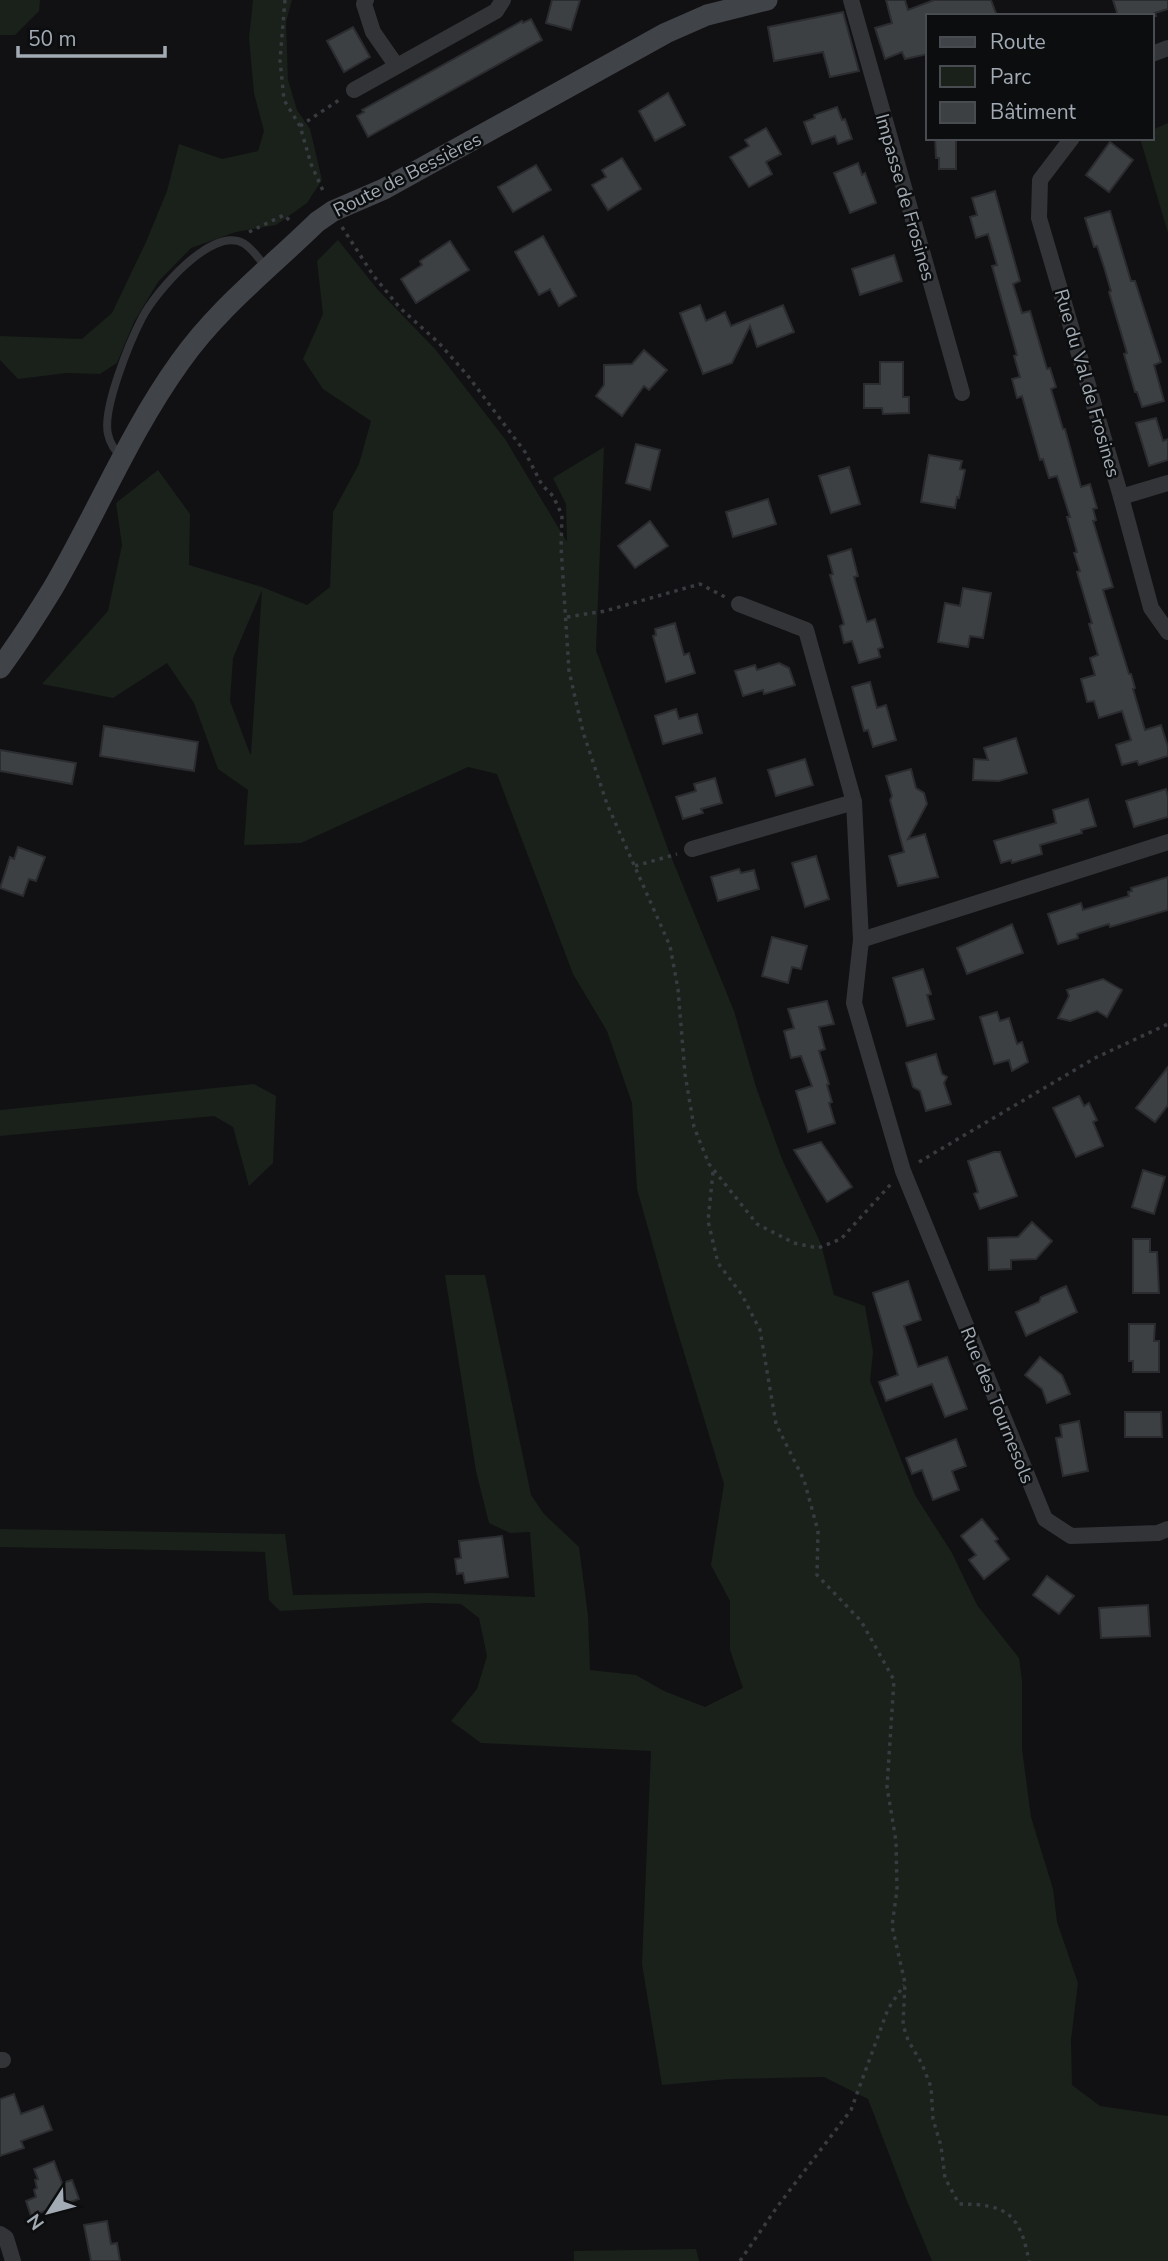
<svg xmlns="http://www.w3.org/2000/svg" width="1168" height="2261" font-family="'Nunito Sans',sans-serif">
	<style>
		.green { fill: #19211a; fill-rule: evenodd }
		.building { fill: #3d4043; stroke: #2b2c2f; stroke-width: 2 }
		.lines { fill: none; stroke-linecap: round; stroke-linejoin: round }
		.path { stroke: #383b3f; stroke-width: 3.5; stroke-dasharray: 3.5 5; stroke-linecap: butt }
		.service { stroke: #323438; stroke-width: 8 }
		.minor { stroke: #323438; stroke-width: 16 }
		.secondary { stroke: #404348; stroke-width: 21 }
		.labels { text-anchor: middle; stroke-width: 5; stroke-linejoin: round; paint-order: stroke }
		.street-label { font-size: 19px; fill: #a2aab4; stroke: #0c0d0e }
	</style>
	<rect width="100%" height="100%" fill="#111113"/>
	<!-- green -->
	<g class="green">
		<polygon points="0,0 40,0 39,11 15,35 0,35"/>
		<polygon points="253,0 292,0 286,22 288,80 297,110 310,129 322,180 307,203 276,225 236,232 191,248 158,282 134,322 117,363 100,374 67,373 18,379 0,360 0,336 82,339 112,313 146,242 167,191 179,144 222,159 258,151 264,131 254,93 249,38"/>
		<polygon points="1168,123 1168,233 1140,138 1152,138 1152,130"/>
		<path d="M338 240 378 290 435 349 505 439 567 542 566 504 553 478 604 447 596 650 668 849 734 1011 756 1087 782 1159 821 1244 834 1295 865 1306 873 1352 870 1381 915 1495 952 1553 977 1605 1019 1658 1022 1681V1749L1031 1817 1053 1889 1057 1922 1078 1983 1071 2040 1072 2085 1100 2106 1168 2116V2261H932L907 2201 868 2099 824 2077 728 2079 662 2085 642 1964 651 1751 481 1743 451 1721 477 1689 487 1656 479 1618 461 1604 428 1603 280 1611 269 1600 265 1552 0 1547V1529L285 1534 293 1595 433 1593 535 1597 530 1532 510 1533 489 1523 476 1471 445 1275H485L531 1495 544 1514 579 1547 588 1616 590 1670 636 1675 664 1691 705 1707 743 1688 730 1650V1601L711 1565 724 1484 671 1310 637 1189 632 1103 607 1031 573 974 497 774 468 767 301 843 244 845 248 790 218 769 194 703 167 663 113 698 42 684 108 611 122 545 116 503 158 470 190 514 189 565 262 587 307 605 330 587 333 512 359 464 371 421 323 389 303 359 323 314 317 261ZM262 590 251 754H250L230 701 233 658Z"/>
		<polygon points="254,1084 276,1096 273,1163 249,1186 233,1127 214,1116 0,1136 0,1110"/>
		<polygon points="696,2249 699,2261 574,2261 574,2251"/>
	</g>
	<!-- building -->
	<g class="building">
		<polygon points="552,0 580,0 571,30 546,23"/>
		<polygon points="886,0 905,0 908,10 934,0 991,0 997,16 928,16 928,54 905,59 902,52 885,59 875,28 892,23"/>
		<polygon points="1113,0 1168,0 1168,9 1155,13 1156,16 1118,16"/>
		<polygon points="843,12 859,71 830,77 823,52 774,61 768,27"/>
		<polygon points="531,19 542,40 368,137 357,116 364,112 362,110 522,21 523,23"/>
		<polygon points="353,27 370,57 344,72 327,41"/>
		<polygon points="668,93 685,125 655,141 639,111"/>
		<polygon points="837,107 842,120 845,119 852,139 838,144 835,136 812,144 804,122 815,118 814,115"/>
		<polygon points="766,128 781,154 766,162 772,174 749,187 730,157 749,146 745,140"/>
		<polygon points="935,138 956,138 956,169 939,169 939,158 936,158"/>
		<polygon points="1110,142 1133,160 1109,192 1086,175"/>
		<polygon points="622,158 641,189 608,210 592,185 606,177 602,170"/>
		<polygon points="858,163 862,175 865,173 876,203 850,213 834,173"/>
		<polygon points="536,165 551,190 513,212 498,187"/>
		<polygon points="995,191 1020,281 1013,284 1022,313 1030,311 1047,369 1050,368 1056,387 1051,389 1063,429 1065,429 1081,487 1090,484 1097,508 1093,509 1096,520 1093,521 1113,587 1103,590 1129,674 1131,674 1135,688 1133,689 1145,730 1161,725 1168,747 1168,756 1139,765 1137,761 1122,765 1116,745 1131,740 1122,711 1099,718 1094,701 1087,702 1081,679 1095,675 1090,658 1098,655 1089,624 1092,623 1077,572 1080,571 1074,553 1077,552 1067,517 1070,517 1057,476 1049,478 1043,459 1040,460 1022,396 1017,398 1012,379 1020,377 1014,356 1017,355 992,266 997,265 988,234 976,238 970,217 977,215 972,198"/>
		<polygon points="1110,211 1131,281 1135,281 1161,362 1154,365 1164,401 1142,407 1137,392 1135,392 1124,354 1127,353 1109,292 1111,291 1104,267 1097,246 1094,247 1085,218"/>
		<polygon points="543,236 576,296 559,306 550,289 539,295 515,252"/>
		<polygon points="450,241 469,270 416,303 401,279 422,265 420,261"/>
		<polygon points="894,255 902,281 860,295 852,269"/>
		<polygon points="700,305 706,321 725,312 731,326 783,305 794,332 757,347 750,326 732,363 703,374 680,313"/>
		<polygon points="644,350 667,370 649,390 644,386 622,416 596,396 604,385 604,365 632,364"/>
		<polygon points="880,362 903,362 903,397 909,397 909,413 883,414 882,408 864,408 864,384 880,384"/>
		<polygon points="1156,418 1163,441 1168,439 1168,460 1149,466 1136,423"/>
		<polygon points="636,444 660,450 650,490 626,483"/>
		<polygon points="929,455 962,461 960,469 965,470 959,498 957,497 955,508 921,502"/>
		<polygon points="849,467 860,504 831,513 819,476"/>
		<polygon points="768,499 776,524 733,537 726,512"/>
		<polygon points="650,521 668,546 635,568 618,546"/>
		<polygon points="851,549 858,576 854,577 867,622 875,619 883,647 878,649 880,657 859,663 852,641 844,643 840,626 844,624 830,575 833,574 828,556"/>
		<polygon points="963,588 991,593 983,638 970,636 968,647 938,642 945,603 960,606"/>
		<polygon points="675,623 684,655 689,653 695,673 666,682 653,636 656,635 655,629"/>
		<polygon points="779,663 789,668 795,685 764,694 763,690 743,696 735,671 755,665 757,670"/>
		<polygon points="870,682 877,708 886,705 896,740 873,747 868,730 864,731 852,687"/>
		<polygon points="676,709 679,719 697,714 702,733 663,744 655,716"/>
		<polygon points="104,726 198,742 194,771 100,756"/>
		<polygon points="1016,738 1027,773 999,781 973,780 974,759 988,760 984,748"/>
		<polygon points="0,750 76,763 72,784 0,771"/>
		<polygon points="805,759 813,785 776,796 768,770"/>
		<polygon points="911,769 916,788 924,793 927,804 908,839 925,834 938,877 898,886 889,856 904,852 890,800 892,796 886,776"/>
		<polygon points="715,778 722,803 701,809 703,813 683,819 676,797 696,791 694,784"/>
		<polygon points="1166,789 1168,797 1168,817 1134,827 1126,801"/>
		<polygon points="1088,799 1096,826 1081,830 1082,833 1040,845 1042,854 1012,863 1011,860 1001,863 994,841 1056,823 1053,810"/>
		<polygon points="18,847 45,857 36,881 29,879 23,896 0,888 10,857 14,859"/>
		<polygon points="816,856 829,899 805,907 792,863"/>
		<polygon points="739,869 741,873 754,870 759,889 718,901 711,877"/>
		<polygon points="1168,877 1168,910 1110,927 1109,924 1077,934 1078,938 1058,944 1048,914 1081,903 1083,910 1129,896 1128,892 1132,891 1131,888"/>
		<polygon points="1012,924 1023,953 967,974 957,948"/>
		<polygon points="772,937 807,946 801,969 792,967 788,983 762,976"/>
		<polygon points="923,969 931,994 927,995 934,1019 907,1026 893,978"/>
		<polygon points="1103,979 1122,990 1107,1017 1097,1011 1070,1021 1058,1018 1069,996 1067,990"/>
		<polygon points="827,1001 834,1024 819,1027 825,1049 819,1051 829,1084 827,1085 832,1102 829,1103 835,1123 808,1132 796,1091 812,1086 801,1056 791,1058 784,1031 794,1028 788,1009"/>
		<polygon points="997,1012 1000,1021 1009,1018 1017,1044 1022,1042 1028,1062 1012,1071 1009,1060 994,1064 980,1017"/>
		<polygon points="936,1054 942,1074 947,1077 944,1083 951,1104 926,1111 920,1091 913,1087 906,1063"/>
		<polygon points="1168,1067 1168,1105 1155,1122 1136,1108"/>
		<polygon points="1079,1096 1084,1106 1089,1103 1097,1120 1093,1122 1103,1146 1076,1157 1053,1108"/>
		<polygon points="821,1142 852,1187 827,1202 794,1150"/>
		<polygon points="994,1152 1000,1152 1017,1196 980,1209 974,1194 978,1192 968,1161"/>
		<polygon points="1143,1170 1165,1177 1154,1214 1132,1207"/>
		<polygon points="1032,1222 1052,1241 1036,1259 1011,1260 1011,1269 989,1270 988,1238 1018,1237"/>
		<polygon points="1133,1239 1150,1239 1150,1252 1157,1252 1159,1293 1133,1293"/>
		<polygon points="908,1281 921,1320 904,1326 918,1367 947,1357 967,1409 945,1417 932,1384 886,1401 879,1382 898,1375 873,1293"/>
		<polygon points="1066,1286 1077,1312 1026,1336 1016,1312 1039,1302 1041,1297"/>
		<polygon points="1129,1324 1155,1324 1154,1341 1159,1341 1159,1372 1133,1372 1133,1361 1129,1361"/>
		<polygon points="1040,1357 1062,1375 1070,1394 1047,1403 1042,1389 1025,1375"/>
		<polygon points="1125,1412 1161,1412 1162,1437 1125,1437"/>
		<polygon points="1079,1421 1088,1471 1063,1476 1056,1438 1062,1437 1060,1425"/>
		<polygon points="956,1439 966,1466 952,1471 959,1490 933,1500 922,1470 912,1474 906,1458"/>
		<polygon points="982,1519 998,1539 995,1541 1009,1559 984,1579 969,1560 976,1555 961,1536"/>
		<polygon points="502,1536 508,1577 465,1583 463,1573 457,1574 455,1559 461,1558 459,1541"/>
		<polygon points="1047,1576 1074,1596 1059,1614 1033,1595"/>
		<polygon points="1148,1605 1150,1636 1101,1638 1099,1608"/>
		<polygon points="14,2094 21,2114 43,2106 52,2130 21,2141 24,2148 0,2156 0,2099"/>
		<polygon points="54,2161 62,2183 72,2180 79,2199 31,2216 26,2201 36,2197 34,2190 37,2188 35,2180 38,2179 34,2169"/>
		<polygon points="107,2221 111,2244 117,2243 120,2261 91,2261 84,2225"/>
	</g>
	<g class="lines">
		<!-- path -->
		<g class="path">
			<polyline points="285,0 280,60 284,100 300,126 311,164 324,193"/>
			<polyline points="300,126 342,98"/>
			<polyline points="342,227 373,275 400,308 439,343 468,376 525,452 542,485 553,496 562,515 561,547 569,671 583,732 607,804 670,946 678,989 685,1074 694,1127 709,1164 757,1224 794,1243 818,1248 841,1239 891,1184"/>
			<polyline points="249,232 284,215 291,222"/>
			<polyline points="567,617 605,611 700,584 725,597"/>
			<polyline points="635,866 677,854"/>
			<polyline points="919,1162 1095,1058 1168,1024"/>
			<path d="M713 1172 708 1221 718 1263 742 1295 760 1330 776 1424 804 1480 818 1531 817 1575 861 1621 894 1680 887 1787 896 1841 897 1890 892 1926 905 1983 903 2025 908 2040 922 2064 931 2087 933 2119 941 2146 945 2178 959 2204C1007 2204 1020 2214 1029 2261"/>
			<polyline points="740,2261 777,2207 851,2110 888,2009 904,1985"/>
		</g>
		<!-- service -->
		<path class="service" d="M121 457C115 450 110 444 108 434 102 409 130 341 142 318 155 293 211 226 243 243 252 248 259 259 265 266"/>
		<!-- minor -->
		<g class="minor">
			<polyline points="366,0 364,4 373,32 396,65"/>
			<polyline points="851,0 962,393"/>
			<polyline points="1152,54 1168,48"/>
			<polyline points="354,90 496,11 503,0"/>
			<polyline points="1072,138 1040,180 1039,218 1121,497 1151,608 1168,632"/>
			<polyline points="1121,497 1168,483"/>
			<polyline points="739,604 806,630 854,802 861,940 854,1003 903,1171 1045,1519 1071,1536 1158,1533 1168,1529"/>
			<polyline points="692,849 854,802"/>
			<polyline points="861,940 1168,842"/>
			<polyline points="0,2060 3,2060"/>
			<polyline points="0,2234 6,2238 13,2261"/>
		</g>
		<!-- secondary -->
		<path class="secondary" d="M0 668C19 642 36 616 53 588 97 513 129 433 180 362 218 308 270 268 317 222L333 211 384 189 666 33 707 15 767 0"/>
	</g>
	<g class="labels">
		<!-- street labels -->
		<g class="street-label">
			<text transform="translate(407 174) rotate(-27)" y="7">Route de Bessières</text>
			<text transform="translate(906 197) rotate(74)" y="7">Impasse de Frosines</text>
			<text transform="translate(1088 383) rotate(74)" y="7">Rue du Val de Frosines</text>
			<text transform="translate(998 1405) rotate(68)" y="7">Rue des Tournesols</text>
		</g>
	</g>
	<!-- legend -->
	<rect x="926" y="14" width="228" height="126" fill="#0c0d0e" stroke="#484c50" stroke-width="2"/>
	<rect x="940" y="37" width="35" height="10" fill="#404348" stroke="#484c50" stroke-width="2"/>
	<text x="990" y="49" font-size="21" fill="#a2aab4">Route</text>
	<rect x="940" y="66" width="35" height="21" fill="#19211a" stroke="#484c50" stroke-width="2"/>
	<text x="990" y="84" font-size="21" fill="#a2aab4">Parc</text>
	<rect x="940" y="102" width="35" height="21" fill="#3d4043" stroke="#484c50" stroke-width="2"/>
	<text x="990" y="119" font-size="21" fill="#a2aab4">Bâtiment</text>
	<!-- north arrow -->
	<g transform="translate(49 2212) rotate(234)" stroke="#0c0d0e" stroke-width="5" paint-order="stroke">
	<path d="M0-5L12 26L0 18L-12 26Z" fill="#a2aab4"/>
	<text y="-10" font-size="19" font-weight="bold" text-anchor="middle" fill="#a2aab4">N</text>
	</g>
	<!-- scale -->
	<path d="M18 46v10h147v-10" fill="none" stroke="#a2aab4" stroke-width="3.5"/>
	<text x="28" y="46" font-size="21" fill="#a2aab4" stroke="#0c0d0e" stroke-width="5" paint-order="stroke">50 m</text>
</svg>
